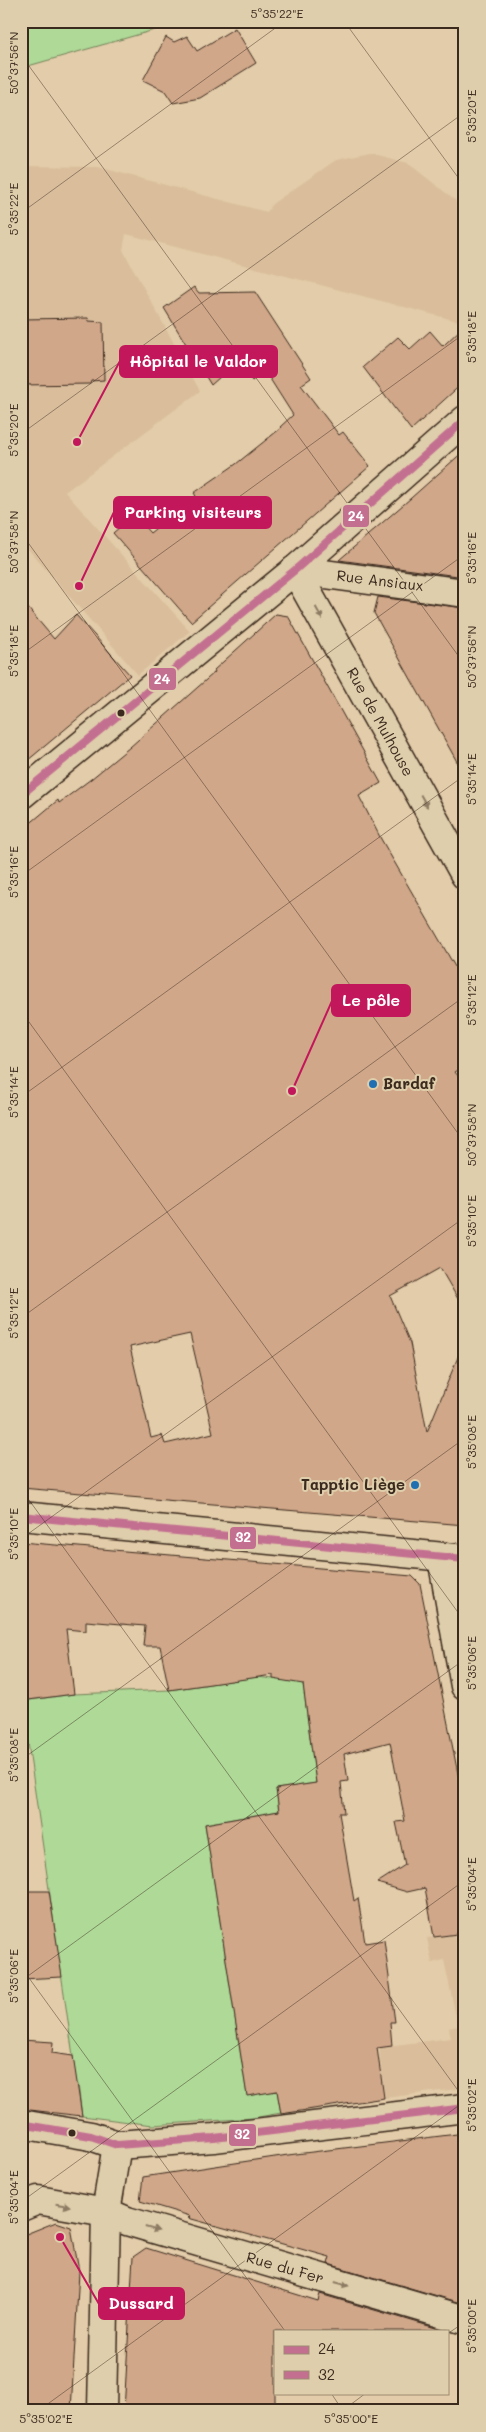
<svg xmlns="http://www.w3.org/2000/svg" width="486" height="2432" font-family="Mali,sans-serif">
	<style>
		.built { fill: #dabe9c }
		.park { fill: #aed997; stroke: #74825a }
		.building { fill: #d0a789; stroke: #3b2a1e; fill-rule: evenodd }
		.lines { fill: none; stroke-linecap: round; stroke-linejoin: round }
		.minor-casing { stroke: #3b2a1e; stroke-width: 31 }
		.minor { stroke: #dfceab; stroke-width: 28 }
		.bus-1-casing { stroke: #dfceab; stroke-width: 11 }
		.bus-2-casing { stroke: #dfceab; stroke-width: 11 }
		.bus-1 { stroke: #c37090; stroke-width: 8 }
		.bus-2 { stroke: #c37090; stroke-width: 8 }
		.oneway { fill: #8d7c64 }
		.ticks { fill: none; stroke: #3b2a1e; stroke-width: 1; stroke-opacity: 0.45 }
		.bus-dot { fill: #3b2a1e; stroke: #dfceab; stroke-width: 2 }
		.poi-dot { fill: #1f6fb2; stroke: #dfceab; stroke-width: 2 }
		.labels { text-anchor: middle; stroke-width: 4; stroke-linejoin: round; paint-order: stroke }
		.street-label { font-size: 15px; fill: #3b2a1e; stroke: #dfceab }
		.poi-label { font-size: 15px; font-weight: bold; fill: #3b2a1e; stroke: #dfceab; text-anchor: start }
		.leader { fill: none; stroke: #c2185b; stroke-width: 2 }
		.callout-dot { fill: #c2185b; stroke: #dfceab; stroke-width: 2 }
		.callout { fill: #c2185b; stroke: #c2185b; stroke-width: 2 }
		.callout-label { font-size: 16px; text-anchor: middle; font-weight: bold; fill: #fff }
		.line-badge { stroke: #dfceab; stroke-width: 2 }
		.badge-label { font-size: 14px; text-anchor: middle; font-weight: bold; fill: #fff }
		.neatline { fill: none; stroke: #3b2a1e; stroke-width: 2 }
		.ticks-label { font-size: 12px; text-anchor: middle; fill: #3b2a1e }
	</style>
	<rect width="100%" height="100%" fill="#e3cca9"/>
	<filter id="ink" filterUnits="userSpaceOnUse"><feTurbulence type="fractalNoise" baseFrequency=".02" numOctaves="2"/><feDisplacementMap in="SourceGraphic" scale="10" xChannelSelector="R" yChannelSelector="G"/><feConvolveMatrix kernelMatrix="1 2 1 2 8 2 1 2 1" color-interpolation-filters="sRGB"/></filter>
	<g filter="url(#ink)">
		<!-- built -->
		<g class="built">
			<polygon points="370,153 408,163 465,208 465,323 126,234 123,250 200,391 65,492 190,631 138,675 21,541 21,166 98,167 267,212 272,204 336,160"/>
			<polygon points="463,1934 465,2088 384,2098 379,2047 451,2038 449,2028 458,2026 444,1960 432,1963 427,1938"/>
		</g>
		<!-- park -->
		<g class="park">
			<polygon points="21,21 186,21 21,68"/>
			<polygon points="302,1676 316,1783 276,1789 279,1811 205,1824 247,2095 277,2091 281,2113 253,2118 153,2125 82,2116 78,2084 75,2083 73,2056 22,1701 74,1694 169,1690 257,1677 273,1679"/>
		</g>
		<!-- building -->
		<g class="building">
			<polygon points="235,28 256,63 200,98 173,103 165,91 143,80 166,37 174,42 187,36 197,51"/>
			<polygon points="194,287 199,293 255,292 311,378 301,385 339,435 343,432 370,466 191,622 113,533 134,515 150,533 196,496 194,493 236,464 281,428 280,427 293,415 265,371 252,381 239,360 211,385 164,308"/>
			<polygon points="88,318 89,321 103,322 104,380 91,381 90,384 21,385 21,319"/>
			<polygon points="465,325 465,381 411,430 363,367 398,337 410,349 430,331 443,346"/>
			<polygon points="465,450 465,577 339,560 411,498"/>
			<polygon points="378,597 465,608 465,776 374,613"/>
			<polygon points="21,600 54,639 76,615 130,675 21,766"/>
			<path d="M276 614 288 616 381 783 359 796 381 839 465 984V1066L455 1072 465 1085V1311L440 1268 390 1296 410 1343 427 1432 465 1340V1525L21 1488V831L58 800 59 803 91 779 130 747 215 672 214 670ZM190 1334 213 1433 165 1444 162 1435 151 1438 130 1347Z"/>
			<polygon points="21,1542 412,1576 420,1584 465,1809 465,1933 434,1937 425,1888 407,1892 377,1883 405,1865 396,1822 405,1821 390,1742 344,1754 348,1781 341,1782 344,1813 339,1813 354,1901 358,1898 365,1943 384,1940 395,2022 390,2022 392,2046 377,2048 384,2098 281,2114 277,2091 247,2096 205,1824 279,1811 276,1789 316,1783 303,1684 273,1679 273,1675 169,1690 160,1646 143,1646 145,1626 86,1621 86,1631 66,1629 74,1694 21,1701"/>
			<polygon points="21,1891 49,1891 62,1977 21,1979"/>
			<polygon points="21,2040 53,2042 52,2053 73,2056 82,2116 21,2109"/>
			<polygon points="465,2133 465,2304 328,2264 330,2257 188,2218 190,2216 140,2201 143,2177 288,2155"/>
			<polygon points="56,2222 71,2227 79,2271 71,2411 21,2411 21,2236"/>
			<polygon points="146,2248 318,2301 320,2294 446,2331 275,2331 275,2411 124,2411 133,2257"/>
		</g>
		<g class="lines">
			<defs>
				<g id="minor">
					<polyline points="295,570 465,875"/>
					<polyline points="295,570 465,593"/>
					<polyline points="21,795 295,570 465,420"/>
					<polyline points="21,1516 465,1559"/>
					<polyline points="442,1558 465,1686"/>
					<polyline points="21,2124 91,2136 117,2145 214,2138 465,2108"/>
					<polyline points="21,2207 38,2200 106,2212 127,2221 465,2320"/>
					<polyline points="102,2411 106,2212 117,2145"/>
				</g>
			</defs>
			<!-- minor casing -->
			<use href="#minor" class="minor-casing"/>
			<!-- minor -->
			<use href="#minor" class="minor"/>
			<defs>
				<polyline id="bus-1" points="21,795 295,570 465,420"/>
				<g id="bus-2">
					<polyline points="21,1516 465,1559"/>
					<polyline points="21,2124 91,2136 117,2145 214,2138 465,2108"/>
				</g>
			</defs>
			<!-- bus-1 casing -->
			<use href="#bus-1" class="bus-1-casing"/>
			<!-- bus-2 casing -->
			<use href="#bus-2" class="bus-2-casing"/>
			<!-- bus-1 -->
			<use href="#bus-1" class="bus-1"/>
			<!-- bus-2 -->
			<use href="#bus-2" class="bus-2"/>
		</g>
		<!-- one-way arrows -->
		<defs><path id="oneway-solid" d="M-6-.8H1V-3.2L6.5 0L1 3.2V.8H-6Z" transform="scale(1.25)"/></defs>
		<g class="oneway">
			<use href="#oneway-solid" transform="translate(319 613) rotate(61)"/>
			<use href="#oneway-solid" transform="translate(424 801) rotate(61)"/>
			<use href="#oneway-solid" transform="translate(63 2205) rotate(9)"/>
			<use href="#oneway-solid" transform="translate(152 2229) rotate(16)"/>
			<use href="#oneway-solid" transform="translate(342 2284) rotate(16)"/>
		</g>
	</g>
	<!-- ticks -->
	<path class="ticks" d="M344 21 465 187M21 55 465 665M21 213 285 21M21 434 465 112M21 533 465 1143M21 655 465 333M21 876 465 554M21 1011 465 1622M21 1097 465 775M21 1318 465 996M21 1489 465 2100M21 1539 465 1217M21 1760 465 1438M21 1967 285 2331M21 1981 465 1659M21 2202 465 1880M447 2334 465 2322M331 2393 343 2411M38 2411 465 2101M342 2411 366 2393"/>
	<!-- markers -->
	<g class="bus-dot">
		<circle cx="121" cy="713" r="4.5"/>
		<circle cx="72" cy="2133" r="4.5"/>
	</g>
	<g class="poi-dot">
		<circle cx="373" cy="1084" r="5"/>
		<circle cx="415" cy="1485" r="5"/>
	</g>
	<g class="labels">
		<!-- street labels -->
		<g class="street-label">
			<text transform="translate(380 581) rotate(7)" y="5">Rue Ansiaux</text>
			<text transform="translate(380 722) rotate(61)" y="5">Rue de Mulhouse</text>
			<text transform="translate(285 2268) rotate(16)" y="5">Rue du Fer</text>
		</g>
		<!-- poi labels -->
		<g class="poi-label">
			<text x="383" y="1089">Bardaf</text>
			<text x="405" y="1490" text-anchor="end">Tapptic Liège</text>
		</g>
	</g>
	<!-- callouts -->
	<path class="leader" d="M77 442L120 361M79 586L114 512M292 1091L332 1001M60 2237L99 2304"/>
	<g class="callout-dot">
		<circle cx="77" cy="442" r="5"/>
		<circle cx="79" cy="586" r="5"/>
		<circle cx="292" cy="1091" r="5"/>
		<circle cx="60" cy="2237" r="5"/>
	</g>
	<g class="callout">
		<rect x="120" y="346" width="157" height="31" rx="5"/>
		<rect x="114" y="497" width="157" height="31" rx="5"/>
		<rect x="332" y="985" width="78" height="31" rx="5"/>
		<rect x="99" y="2288" width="85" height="31" rx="5"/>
	</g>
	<g class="callout-label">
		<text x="198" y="367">Hôpital le Valdor</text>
		<text x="193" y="518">Parking visiteurs</text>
		<text x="371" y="1006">Le pôle</text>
		<text x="141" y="2309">Dussard</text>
	</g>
	<g class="line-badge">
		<rect x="342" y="504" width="28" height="24" rx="5" fill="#c37090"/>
		<rect x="148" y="667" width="29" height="24" rx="5" fill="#c37090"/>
		<rect x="229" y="1526" width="28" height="24" rx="5" fill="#c37090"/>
		<rect x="228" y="2123" width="29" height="24" rx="5" fill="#c37090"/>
	</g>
	<g class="badge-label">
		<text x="356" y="521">24</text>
		<text x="162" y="684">24</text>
		<text x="243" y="1542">32</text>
		<text x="242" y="2139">32</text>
	</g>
	<!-- margin -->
	<rect width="486" height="2432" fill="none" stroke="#dfceab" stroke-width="55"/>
	<!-- legend -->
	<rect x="274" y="2330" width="175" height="65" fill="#dfceab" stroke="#9d8c73"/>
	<rect x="284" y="2346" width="25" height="8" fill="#c37090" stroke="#9d8c73"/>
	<text x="318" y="2354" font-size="15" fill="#3b2a1e">24</text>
	<rect x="284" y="2371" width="25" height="8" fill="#c37090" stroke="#9d8c73"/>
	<text x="318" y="2380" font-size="15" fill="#3b2a1e">32</text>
	<rect x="28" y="28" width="430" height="2376" class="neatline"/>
	<g class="ticks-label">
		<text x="277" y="18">5°35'22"E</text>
		<text transform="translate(14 63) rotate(-90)" y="4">50°37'56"N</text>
		<text transform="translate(472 116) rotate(-90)" y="4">5°35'20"E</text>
		<text transform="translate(14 209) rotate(-90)" y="4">5°35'22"E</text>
		<text transform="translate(472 337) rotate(-90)" y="4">5°35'18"E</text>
		<text transform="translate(14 430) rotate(-90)" y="4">5°35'20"E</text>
		<text transform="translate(14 542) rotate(-90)" y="4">50°37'58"N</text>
		<text transform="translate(472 558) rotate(-90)" y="4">5°35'16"E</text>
		<text transform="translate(14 651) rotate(-90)" y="4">5°35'18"E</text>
		<text transform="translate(472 657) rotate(-90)" y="4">50°37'56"N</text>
		<text transform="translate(472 779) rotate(-90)" y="4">5°35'14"E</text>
		<text transform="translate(14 872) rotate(-90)" y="4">5°35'16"E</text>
		<text transform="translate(472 1000) rotate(-90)" y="4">5°35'12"E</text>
		<text transform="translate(14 1092) rotate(-90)" y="4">5°35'14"E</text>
		<text transform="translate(472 1135) rotate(-90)" y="4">50°37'58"N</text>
		<text transform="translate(472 1221) rotate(-90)" y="4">5°35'10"E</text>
		<text transform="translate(14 1313) rotate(-90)" y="4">5°35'12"E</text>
		<text transform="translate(472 1442) rotate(-90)" y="4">5°35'08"E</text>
		<text transform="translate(14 1534) rotate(-90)" y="4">5°35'10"E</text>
		<text transform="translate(472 1663) rotate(-90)" y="4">5°35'06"E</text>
		<text transform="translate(14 1755) rotate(-90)" y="4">5°35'08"E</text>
		<text transform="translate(472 1884) rotate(-90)" y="4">5°35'04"E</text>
		<text transform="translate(14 1976) rotate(-90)" y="4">5°35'06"E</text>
		<text transform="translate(472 2105) rotate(-90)" y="4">5°35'02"E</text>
		<text transform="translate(14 2197) rotate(-90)" y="4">5°35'04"E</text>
		<text transform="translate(472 2326) rotate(-90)" y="4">5°35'00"E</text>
		<text x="46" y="2423">5°35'02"E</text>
		<text x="351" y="2423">5°35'00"E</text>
	</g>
</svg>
